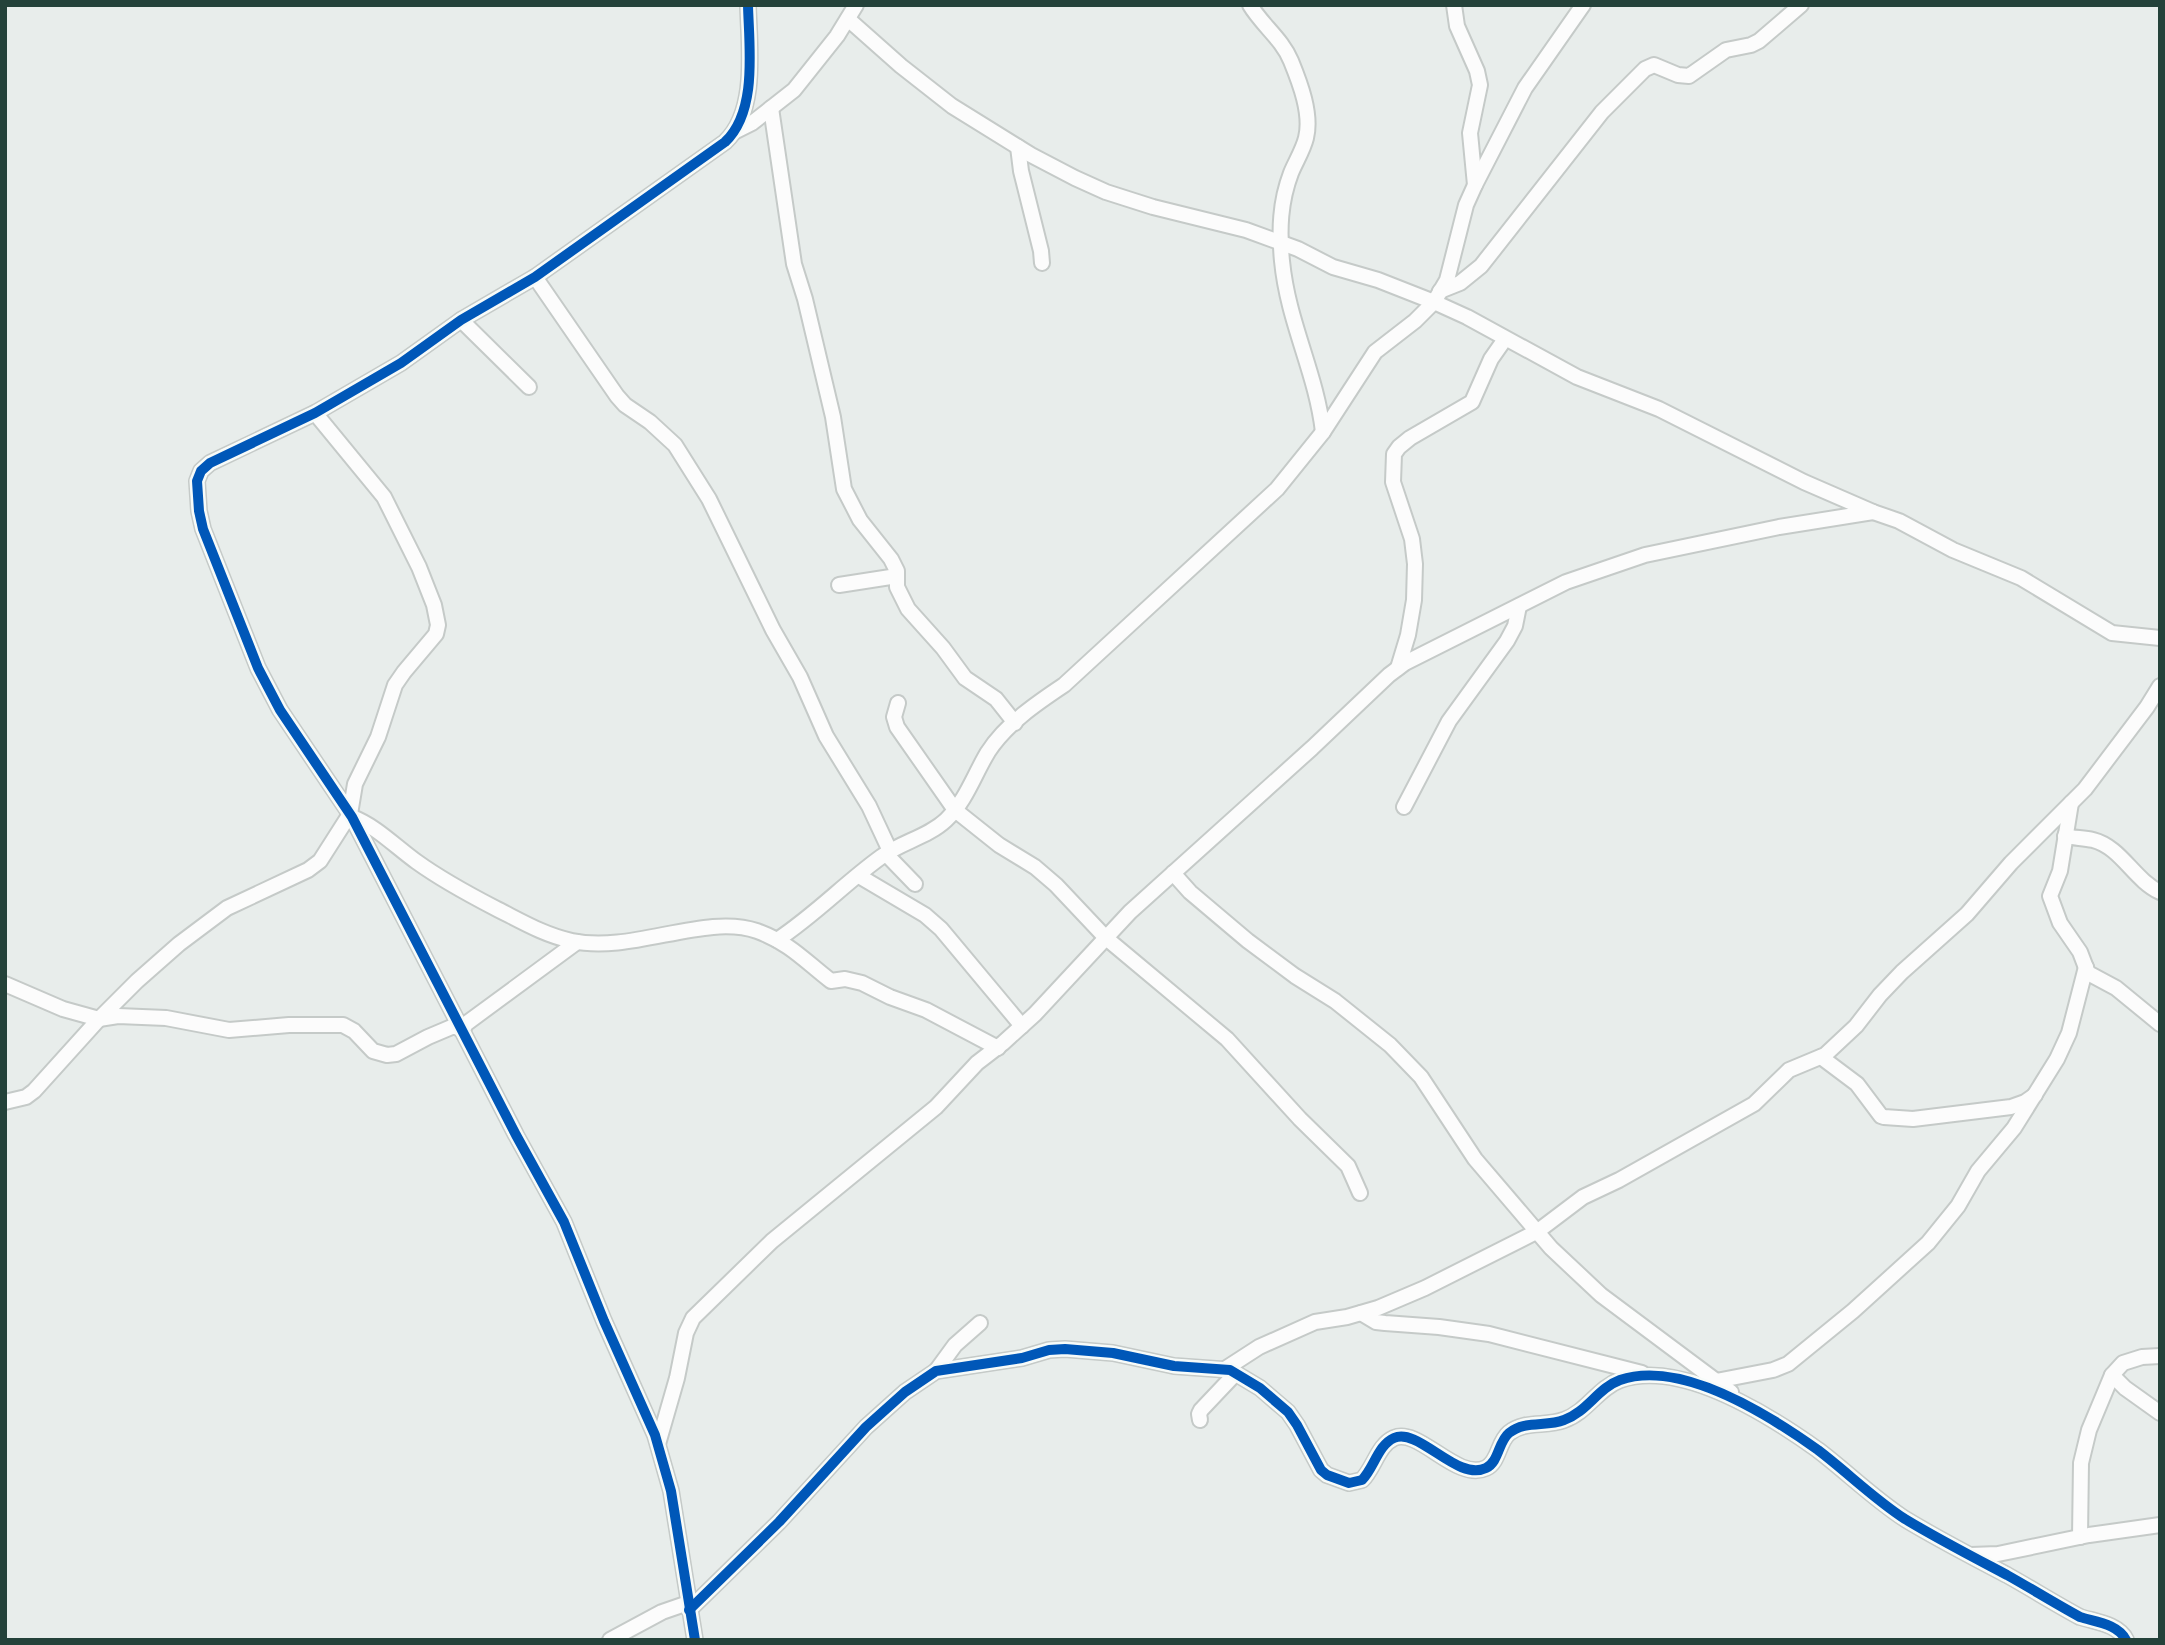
<svg xmlns="http://www.w3.org/2000/svg" width="2165" height="1645" font-family="Ubuntu,sans-serif">
	<style>
		.lines { fill: none; stroke-linecap: round; stroke-linejoin: round }
		.minor-casing { stroke: #c5cac8; stroke-width: 18 }
		.minor { stroke: #fcfcfc; stroke-width: 14 }
		.cycleway-casing { stroke: #f7fbf9; stroke-width: 15 }
		.cycleway { stroke: #0057b8; stroke-width: 10 }
	</style>
	<rect width="100%" height="100%" fill="#e8edeb"/>
	<g class="lines">
		<defs>
			<g id="minor">
				<path d="M1250 5C1262 25 1282 39 1291 61 1300 83 1312 114 1306 138 1303 150 1296 161 1291 173 1280 202 1279 230 1282 261 1288 323 1316 372 1323 432"/>
				<polyline points="1454,5 1457,26 1477,71 1480,85 1470,133 1475,185"/>
				<polyline points="848,19 901,66 952,106 1031,155 1075,178 1106,192 1153,207 1246,230 1298,249 1333,267 1378,280 1434,302 1467,317 1577,377 1659,409 1804,482 1873,512 1899,521 1953,550 2021,578 2112,633 2160,638"/>
				<polyline points="771,108 794,264 805,299 833,417 844,489 860,520 891,559 897,571 897,587 908,609 943,648 965,678 996,699 1015,723"/>
				<polyline points="736,131 752,123 794,90 837,36 856,5"/>
				<polyline points="1018,147 1021,171 1041,251 1042,263"/>
				<polyline points="535,277 617,396 625,405 650,422 675,445 709,499 773,630 800,677 826,736 869,806 890,851"/>
				<polyline points="1440,291 1460,283 1481,266 1602,112 1645,69 1654,65 1678,75 1689,76 1726,50 1751,45 1759,41 1801,5"/>
				<polyline points="461,320 529,387"/>
				<polyline points="839,585 897,576"/>
				<polyline points="1398,668 1408,635 1414,600 1415,564 1412,539 1393,482 1394,454 1399,447 1410,438 1472,402 1491,359 1505,339"/>
				<polyline points="898,703 894,717 897,727 955,810 999,845 1035,867 1056,885 1106,938 1227,1039 1300,1119 1348,1166 1360,1193"/>
				<polyline points="2071,803 2060,871 2050,896 2060,923 2080,952 2088,973 2116,988 2160,1024"/>
				<polyline points="1404,807 1449,721 1507,641 1515,626 1519,606"/>
				<path d="M352 817C376 826 396 847 417 862 442 880 468 894 495 908 521 921 544 935 572 941 632 954 705 913 757 931 790 943 805 961 831 981L845 979 862 983 890 997 926 1010 998 1048"/>
				<path d="M2065 836C2074 838 2084 838 2093 840 2121 847 2134 880 2160 892"/>
				<polyline points="886,854 915,884"/>
				<polyline points="1173,873 1190,892 1248,941 1295,976 1335,1001 1390,1045 1421,1077 1475,1159 1551,1248 1601,1295 1731,1392"/>
				<polyline points="859,876 925,915 941,929 1022,1026"/>
				<path d="M777 940C815 915 845 883 881 857 901 842 928 837 946 820 966 801 974 775 988 752 1006 724 1037 703 1064 685L1277 489 1323 432 1375 352 1415 321 1434 302 1447 280 1466 205 1475 185 1525 88 1583 5"/>
				<polyline points="5,984 63,1009 99,1019 118,1016 166,1018 229,1030 289,1025 343,1025 354,1031 373,1051 387,1055 396,1054 428,1037 454,1026 462,1030 467,1023 577,942"/>
				<polyline points="1821,1057 1857,1084 1881,1116 1884,1117 1913,1119 2011,1107 2025,1102 2035,1095"/>
				<polyline points="5,1102 26,1097 34,1091 99,1019 137,981 179,944 227,908 308,870 320,861 350,814 355,784 378,737 395,685 404,672 436,634 438,625 434,605 419,567 384,497 315,413"/>
				<polyline points="1361,1313 1376,1322 1385,1323 1439,1327 1489,1334 1642,1373"/>
				<polyline points="1225,1369 1259,1347 1315,1322 1347,1317 1378,1308 1425,1288 1538,1231 1583,1197 1619,1180 1754,1104 1789,1070 1825,1055 1856,1026 1880,995 1902,972 1967,914 2011,863 2085,789 2147,707 2160,686"/>
				<polyline points="936,1371 955,1345 980,1323"/>
				<polyline points="2112,1375 2125,1388 2160,1413"/>
				<polyline points="1716,1381 1773,1370 1788,1364 1853,1311 1928,1243 1958,1206 1978,1171 2014,1128 2057,1059 2069,1033 2086,967"/>
				<polyline points="1200,1420 1199,1414 1201,1410 1236,1373"/>
				<polyline points="658,1444 677,1378 686,1333 693,1318 772,1241 936,1107 977,1063 1003,1043 1035,1014 1130,912 1312,748 1389,675 1405,663 1566,582 1645,555 1779,527 1873,512"/>
				<polyline points="2080,1537 2081,1463 2089,1430 2112,1375 2123,1363 2142,1357 2160,1356"/>
				<polyline points="1971,1555 1998,1554 2089,1535 2160,1525"/>
				<path d="M689 1610 779 1522 866 1427 905 1392 936 1371 1022 1358 1049 1350 1065 1349 1113 1353 1174 1366 1230 1370 1260 1388 1288 1412 1297 1425 1321 1470 1327 1475 1349 1483 1362 1480C1374 1468 1378 1445 1394 1438 1419 1427 1457 1482 1486 1468 1499 1462 1498 1442 1509 1433 1525 1420 1546 1427 1564 1420 1587 1412 1598 1388 1620 1380 1681 1359 1769 1415 1818 1450 1847 1472 1874 1499 1905 1519 1938 1539 1973 1557 2007 1575 2032 1589 2056 1604 2080 1617 2096 1622 2118 1624 2126 1640"/>
				<polyline points="610,1640 662,1612 688,1603"/>
				<path d="M695 1640 671 1491 655 1435 604 1321 564 1222 516 1135 352 817 280 710 258 668 203 529 199 511 197 481 201 471 210 463 315 413 401 363 461 320 535 277 725 142C758 111 749 47 748 5"/>
			</g>
		</defs>
		<!-- minor casing -->
		<use href="#minor" class="minor-casing"/>
		<!-- minor -->
		<use href="#minor" class="minor"/>
		<defs>
			<g id="cycleway">
				<path d="M689 1610 779 1522 866 1427 905 1392 936 1371 1022 1358 1049 1350 1065 1349 1113 1353 1174 1366 1230 1370 1260 1388 1288 1412 1297 1425 1321 1470 1327 1475 1349 1483 1362 1480C1374 1468 1378 1445 1394 1438 1419 1427 1457 1482 1486 1468 1499 1462 1498 1442 1509 1433 1525 1420 1546 1427 1564 1420 1587 1412 1598 1388 1620 1380 1681 1359 1769 1415 1818 1450 1847 1472 1874 1499 1905 1519 1938 1539 1973 1557 2007 1575 2032 1589 2056 1604 2080 1617 2096 1622 2118 1624 2126 1640"/>
				<path d="M695 1640 671 1491 655 1435 604 1321 564 1222 516 1135 352 817 280 710 258 668 203 529 199 511 197 481 201 471 210 463 315 413 401 363 461 320 535 277 725 142C758 111 749 47 748 5"/>
			</g>
		</defs>
		<!-- cycleway casing -->
		<use href="#cycleway" class="cycleway-casing"/>
		<!-- cycleway -->
		<use href="#cycleway" class="cycleway"/>
	</g>
	<!-- border -->
	<rect width="2165" height="1645" fill="none" stroke="#24423a" stroke-width="14"/>
</svg>
